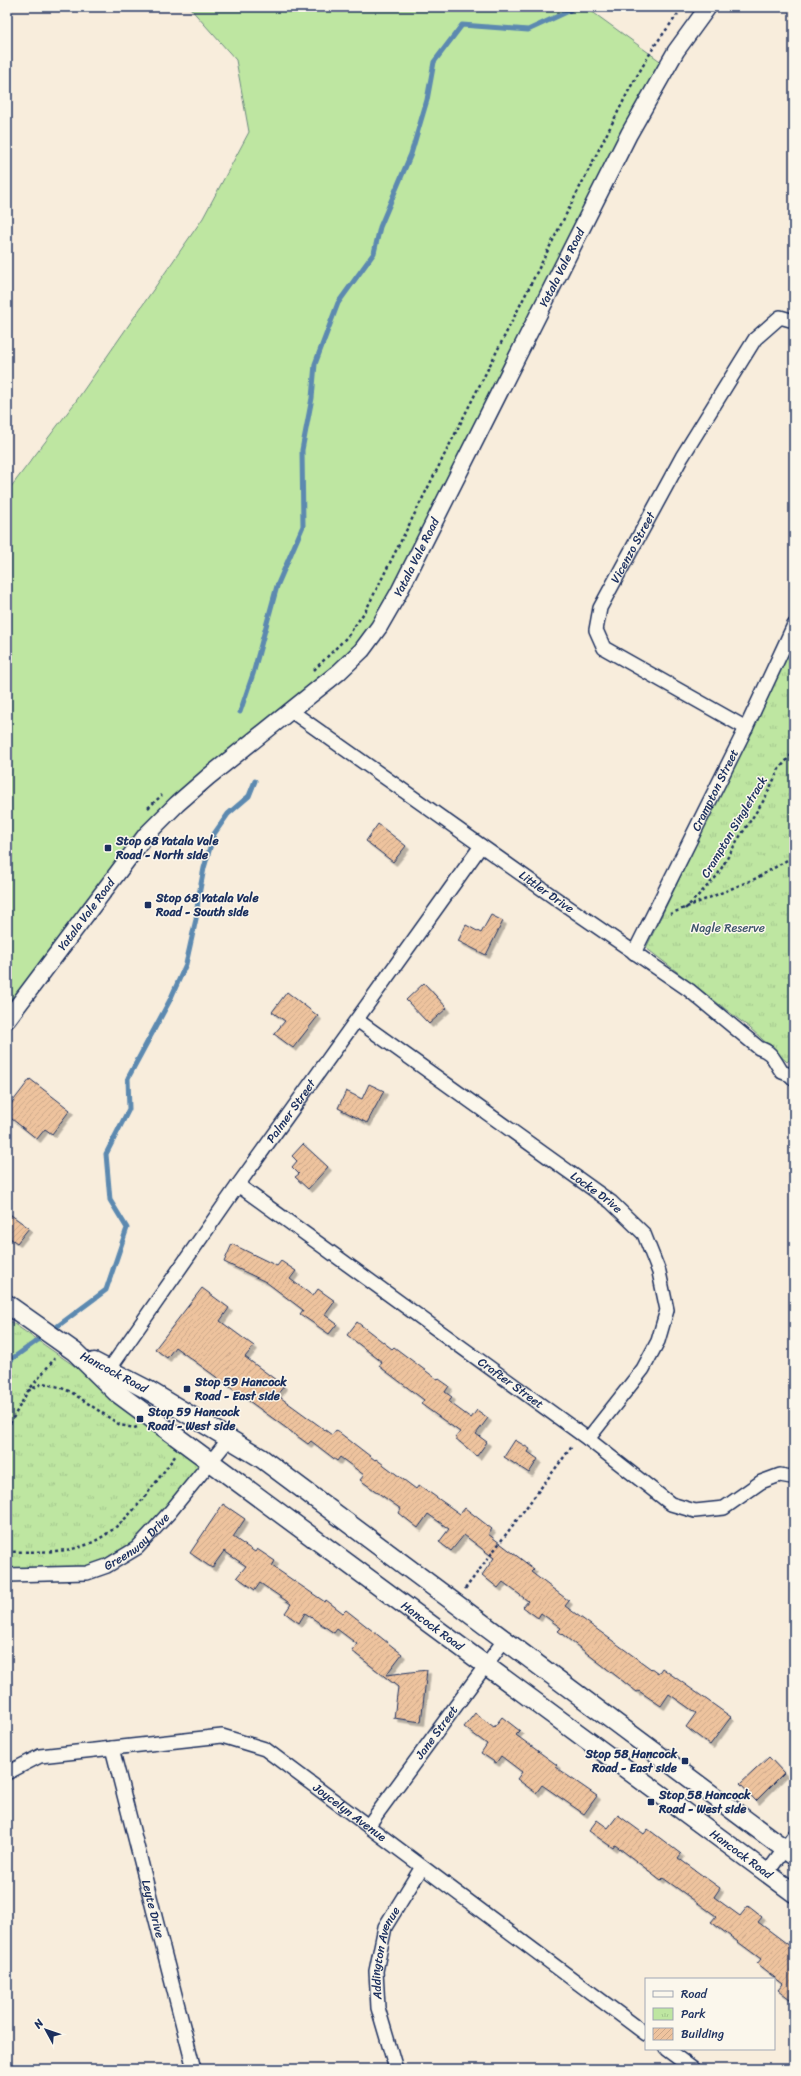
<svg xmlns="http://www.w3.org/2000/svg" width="801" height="2076" font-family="Sriracha,sans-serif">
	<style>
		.grass { fill: #bee6a1; stroke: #6c8a80 }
		.park { fill: url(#park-tufts); stroke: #6c8a80 }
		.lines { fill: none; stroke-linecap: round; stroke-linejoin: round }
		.stream { stroke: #5b89b0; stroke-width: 5 }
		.building { fill: url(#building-hatch); stroke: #1b2f5e; filter: url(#shadow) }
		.minor-casing { stroke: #1b2f5e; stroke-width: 16 }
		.tertiary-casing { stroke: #1b2f5e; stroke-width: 19 }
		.secondary-casing { stroke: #1b2f5e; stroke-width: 21 }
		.path { stroke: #1b2f5e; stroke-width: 2.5; stroke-dasharray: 3 3; stroke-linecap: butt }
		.minor { stroke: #fbf7ec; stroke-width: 13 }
		.tertiary { stroke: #fbf7ec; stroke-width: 16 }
		.secondary { stroke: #fbf7ec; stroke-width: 18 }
		.poi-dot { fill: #1b2f5e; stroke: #fbf7ec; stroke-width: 1.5 }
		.labels { text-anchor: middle; stroke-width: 3; stroke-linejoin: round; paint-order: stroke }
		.street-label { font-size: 12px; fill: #1b2f5e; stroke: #fbf7ec }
		.poi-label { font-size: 12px; font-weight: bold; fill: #1b2f5e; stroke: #fbf7ec; text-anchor: start }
		.park-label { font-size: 12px; fill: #3c546b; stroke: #fbf7ec }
	</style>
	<defs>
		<pattern id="park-tufts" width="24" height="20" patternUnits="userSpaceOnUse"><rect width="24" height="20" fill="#bee6a1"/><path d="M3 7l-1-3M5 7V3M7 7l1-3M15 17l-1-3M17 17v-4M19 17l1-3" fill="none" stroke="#a3c68d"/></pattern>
		<pattern id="building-hatch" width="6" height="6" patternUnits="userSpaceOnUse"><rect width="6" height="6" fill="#eec39e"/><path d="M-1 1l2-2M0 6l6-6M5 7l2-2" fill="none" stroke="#cca88a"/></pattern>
		<filter id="shadow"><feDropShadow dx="3.5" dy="3.5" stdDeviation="0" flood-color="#0004"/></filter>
	</defs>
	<rect width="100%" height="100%" fill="#f8eddc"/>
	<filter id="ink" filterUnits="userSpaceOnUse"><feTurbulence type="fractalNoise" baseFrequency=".025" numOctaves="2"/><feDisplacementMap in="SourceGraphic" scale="8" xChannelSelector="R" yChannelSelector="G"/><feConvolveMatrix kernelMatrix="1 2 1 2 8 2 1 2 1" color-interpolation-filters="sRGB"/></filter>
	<g filter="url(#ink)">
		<!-- grass -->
		<polygon class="grass" points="189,7 587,7 587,8 667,66 362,650 177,804 7,1026 7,492 74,404 203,218 249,132 236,60"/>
		<!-- park -->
		<g class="park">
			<polygon points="794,641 794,1055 787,1062 750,1028 646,948"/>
			<polygon points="7,1319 211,1461 170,1512 107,1566 7,1575"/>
		</g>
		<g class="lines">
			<!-- stream -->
			<g class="stream">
				<polyline points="240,712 253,674 277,586 303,526 302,450 312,398 315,364 338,303 374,253 380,227 411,154 427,100 434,62 462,25 528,30 569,11 573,7"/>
				<polyline points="51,1331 106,1290 127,1228 110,1200 106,1154 129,1109 128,1078 170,1000 186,964 196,919 198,900 204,868 214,834 228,814 249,796 255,781"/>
				<polyline points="7,1364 13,1358 45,1335"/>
			</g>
		</g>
		<!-- building -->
		<g class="building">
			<polygon points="378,824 406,846 393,862 366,841"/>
			<polygon points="491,915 503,921 486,955 458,941 466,925 481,933"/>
			<polygon points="424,983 447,1008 429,1024 406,1000"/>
			<polygon points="287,992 318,1016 293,1048 274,1034 285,1021 272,1012"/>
			<polygon points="30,1079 70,1110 52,1134 45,1129 37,1139 7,1115 7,1109"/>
			<polygon points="369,1084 384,1091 367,1123 338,1108 346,1091 362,1099"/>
			<polygon points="303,1144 328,1167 308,1189 295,1177 299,1174 292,1167 297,1161 292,1156"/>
			<polygon points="7,1212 29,1228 17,1243 7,1236"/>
			<polygon points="232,1244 277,1266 281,1261 296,1271 290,1279 313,1296 318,1289 335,1301 325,1315 337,1324 329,1334 300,1314 303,1310 266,1282 224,1262"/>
			<polygon points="202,1288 229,1308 220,1321 254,1346 245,1357 284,1386 277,1395 332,1435 336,1430 375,1460 376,1459 416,1489 419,1485 460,1514 465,1508 492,1529 488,1534 534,1569 531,1572 569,1601 565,1606 658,1674 662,1668 731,1717 710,1745 686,1727 696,1713 669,1694 661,1706 639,1691 637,1692 558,1631 561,1628 541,1613 538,1618 523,1607 528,1601 503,1582 498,1588 482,1575 494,1558 464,1535 451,1551 439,1542 449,1529 428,1514 418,1528 399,1513 401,1509 360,1480 364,1475 340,1457 337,1461 311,1441 308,1444 175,1347 167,1358 155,1349"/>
			<polygon points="357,1322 392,1349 394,1347 438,1380 439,1379 449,1386 445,1392 452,1397 449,1402 471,1418 477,1410 488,1418 476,1434 487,1442 477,1456 455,1438 460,1432 421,1404 424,1400 379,1366 382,1362 347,1335"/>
			<polygon points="515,1440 530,1449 528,1452 538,1459 529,1473 504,1457"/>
			<polygon points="223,1504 245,1519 233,1537 255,1552 257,1549 275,1561 272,1566 325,1602 326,1600 343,1613 346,1610 402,1654 386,1675 427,1670 421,1722 394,1718 398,1687 352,1651 357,1644 337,1629 334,1633 305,1613 299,1623 285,1613 291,1604 260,1583 255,1590 237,1577 246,1566 224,1551 212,1568 190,1553"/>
			<polygon points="475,1713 494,1727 502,1717 520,1731 516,1735 557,1765 555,1767 597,1796 584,1814 542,1785 536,1793 517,1779 522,1772 501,1756 496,1763 481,1753 487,1744 464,1727"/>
			<polygon points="769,1757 784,1773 756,1801 740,1784"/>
			<polygon points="618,1815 644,1834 648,1829 681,1854 678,1858 720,1888 714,1897 740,1916 748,1906 762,1917 758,1922 794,1949 794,2002 778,1990 783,1984 757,1964 761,1959 711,1922 716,1916 663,1878 661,1880 615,1845 613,1848 589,1831 597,1820 608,1828"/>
		</g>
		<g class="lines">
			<defs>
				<g id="minor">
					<path id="s1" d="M291 711 555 898 689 990 759 1048C773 1052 774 1061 782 1072L790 1075 794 1079"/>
					<path id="s2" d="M746 728 604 648 596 630 600 608 682 457 755 339 780 317 794 321"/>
					<path id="s3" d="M634 953 746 728 794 625"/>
					<path id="s4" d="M357 1020 611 1202 644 1234 659 1272 667 1310 658 1341 643 1369 588 1439"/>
					<path id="s5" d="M238 1185 588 1439 671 1504 695 1511 724 1508 761 1482 780 1475 791 1477"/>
					<path id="s6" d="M104 1377 238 1185 481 846"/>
					<path id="s7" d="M7 1575 87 1573 107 1566 137 1548 170 1512 229 1439"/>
					<path id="s8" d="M112 1748 194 2069"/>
					<path id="s9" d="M7 1773 40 1756 222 1736 265 1749 646 2034"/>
					<path id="s10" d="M368 1826 505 1639"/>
					<polyline points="767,1873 794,1836"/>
					<polyline points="666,2049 693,2069"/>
					<path id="s11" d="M396 2069 378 2008 376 1971 385 1927 422 1867"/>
				</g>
				<g id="tertiary">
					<path id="s12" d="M7 1020 146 835 177 804 208 777 339 672 362 650 379 627 398 594 629 134 676 51 708 7"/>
				</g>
				<g id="secondary">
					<path id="s13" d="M7 1304 75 1352 116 1392 794 1893"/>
					<polyline points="94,1362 148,1390 261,1458 794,1856"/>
				</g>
			</defs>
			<!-- minor casing -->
			<use href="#minor" class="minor-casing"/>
			<!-- tertiary casing -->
			<use href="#tertiary" class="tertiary-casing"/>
			<!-- secondary casing -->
			<use href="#secondary" class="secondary-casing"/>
			<!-- path -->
			<g class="path">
				<polyline points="314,670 347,637 366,610 630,88 655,45 683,7"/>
				<polyline points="148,808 162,795"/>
				<polyline points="685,909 717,876 737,841 764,800 779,769 794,752"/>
				<polyline points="670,914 757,878 794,856"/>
				<polyline points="28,1391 43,1383 59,1387 71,1392 120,1425 134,1428 137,1427"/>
				<polyline points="7,1429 28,1391 55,1358"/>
				<path d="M7 1552C32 1551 63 1554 86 1545 125 1530 152 1487 176 1455"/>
				<polyline points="465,1589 573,1445"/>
			</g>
			<!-- minor -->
			<use href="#minor" class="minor"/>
			<!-- tertiary -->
			<use href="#tertiary" class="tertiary"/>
			<!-- secondary -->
			<use href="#secondary" class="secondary"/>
		</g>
	</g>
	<!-- markers -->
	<g class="poi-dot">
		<rect x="104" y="844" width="8" height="8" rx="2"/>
		<rect x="144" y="901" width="8" height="8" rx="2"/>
		<rect x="183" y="1385" width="8" height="8" rx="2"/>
		<rect x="136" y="1415" width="8" height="8" rx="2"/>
		<rect x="681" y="1757" width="8" height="8" rx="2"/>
		<rect x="647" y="1798" width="8" height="8" rx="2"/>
	</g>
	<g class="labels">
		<!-- street labels -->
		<g class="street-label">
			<text dy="4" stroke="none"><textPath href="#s12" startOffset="948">Yatala Vale Road</textPath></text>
			<text dy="4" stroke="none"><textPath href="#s2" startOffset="274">Vicenzo Street</textPath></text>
			<text dy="4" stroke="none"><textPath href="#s12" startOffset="624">Yatala Vale Road</textPath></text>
			<text dy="4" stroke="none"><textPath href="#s3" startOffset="182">Crampton Street</textPath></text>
			<text transform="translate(734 827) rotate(-59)" y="4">Crampton Singletrack</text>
			<text dy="4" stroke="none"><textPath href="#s1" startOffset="313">Littler Drive</textPath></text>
			<text dy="4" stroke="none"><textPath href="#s12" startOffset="132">Yatala Vale Road</textPath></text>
			<text dy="4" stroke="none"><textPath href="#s6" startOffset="325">Palmer Street</textPath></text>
			<text dy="4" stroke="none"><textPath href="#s4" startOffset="295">Locke Drive</textPath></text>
			<text transform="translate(114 1372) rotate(28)" y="4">Hancock Road</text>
			<text dy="4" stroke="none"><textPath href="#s5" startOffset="337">Crafter Street</textPath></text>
			<text dy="4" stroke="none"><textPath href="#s7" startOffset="140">Greenway Drive</textPath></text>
			<text dy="4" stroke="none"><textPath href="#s13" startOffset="534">Hancock Road</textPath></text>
			<text dy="4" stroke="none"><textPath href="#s10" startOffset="116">Jane Street</textPath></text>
			<text dy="4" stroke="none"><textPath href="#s9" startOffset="371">Joycelyn Avenue</textPath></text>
			<text dy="4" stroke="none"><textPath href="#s13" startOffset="918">Hancock Road</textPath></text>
			<text dy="4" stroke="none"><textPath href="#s8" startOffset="166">Leyte Drive</textPath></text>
			<text dy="4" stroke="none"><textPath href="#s11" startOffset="120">Addington Avenue</textPath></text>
		</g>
		<!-- poi labels -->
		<g class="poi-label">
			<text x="116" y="845">Stop 68 Yatala Vale<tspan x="116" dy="14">Road - North side</tspan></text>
			<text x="156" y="902">Stop 68 Yatala Vale<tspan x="156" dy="14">Road - South side</tspan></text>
			<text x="195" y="1386">Stop 59 Hancock<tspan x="195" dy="14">Road - East side</tspan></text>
			<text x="148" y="1416">Stop 59 Hancock<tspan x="148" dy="14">Road - West side</tspan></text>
			<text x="677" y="1758" text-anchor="end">Stop 58 Hancock<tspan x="677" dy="14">Road - East side</tspan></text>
			<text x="659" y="1799">Stop 58 Hancock<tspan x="659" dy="14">Road - West side</tspan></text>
		</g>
		<!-- park labels -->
		<g class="park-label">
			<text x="728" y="932">Nagle Reserve</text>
		</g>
	</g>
	<!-- margin -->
	<rect width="801" height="2076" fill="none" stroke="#fbf7ec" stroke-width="24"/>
	<rect x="12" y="12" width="777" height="2052" fill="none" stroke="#1b2f5e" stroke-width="1.5" filter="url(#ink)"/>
	<!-- legend -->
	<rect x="645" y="1978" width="130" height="72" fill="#fbf7ec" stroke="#a1a7b3"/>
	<rect x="653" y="1991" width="20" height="6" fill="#fbf7ec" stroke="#a1a7b3"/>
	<text x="681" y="1998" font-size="12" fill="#1b2f5e">Road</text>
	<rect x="653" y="2008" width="20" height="12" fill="url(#park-tufts)" stroke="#a1a7b3"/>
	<text x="681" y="2018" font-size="12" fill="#1b2f5e">Park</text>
	<rect x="653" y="2028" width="20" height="12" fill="url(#building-hatch)" stroke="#a1a7b3"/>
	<text x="681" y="2038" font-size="12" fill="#1b2f5e">Building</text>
	<!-- north arrow -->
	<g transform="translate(46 2030) rotate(310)" stroke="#fbf7ec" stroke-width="3" paint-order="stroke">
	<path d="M0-3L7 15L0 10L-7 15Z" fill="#1b2f5e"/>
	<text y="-6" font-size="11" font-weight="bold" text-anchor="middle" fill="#1b2f5e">N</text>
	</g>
</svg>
